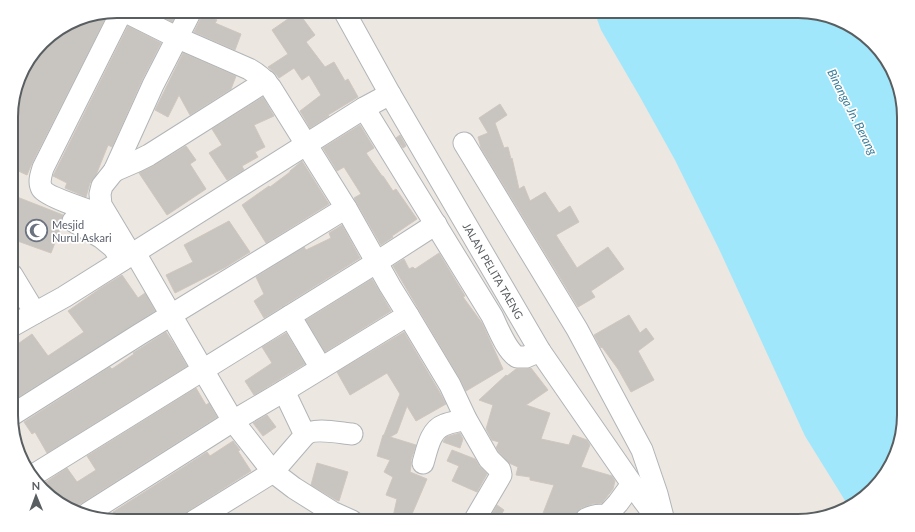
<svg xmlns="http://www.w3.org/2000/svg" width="915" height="532" font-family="Lato,sans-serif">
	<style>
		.water { fill: #a0e7fc }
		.building { fill: #c8c4bf; stroke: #d0c7bf }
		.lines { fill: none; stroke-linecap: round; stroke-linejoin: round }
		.minor-casing { stroke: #b1b5b8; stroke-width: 23 }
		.minor { stroke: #fff; stroke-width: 21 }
		.labels { text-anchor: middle; stroke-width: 3.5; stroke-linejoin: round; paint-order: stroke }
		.worship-label { font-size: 11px; fill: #5b616d; stroke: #fff; text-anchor: start }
		.street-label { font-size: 11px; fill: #595e61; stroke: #fff }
		.water-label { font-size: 12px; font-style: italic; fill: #3a7e9b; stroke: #fff }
		.rim { fill: none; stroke: #595e61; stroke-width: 2 }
	</style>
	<rect width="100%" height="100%" fill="#ece7e0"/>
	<!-- water -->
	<polygon class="water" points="594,11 798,11 851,25 886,58 904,110 904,422 890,468 851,507 849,507 805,436 719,249 675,160 640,97 601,30"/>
	<!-- building -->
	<g class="building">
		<polygon points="151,11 178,11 172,22"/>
		<polygon points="298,12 315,35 306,42 325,67 334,62 345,81 348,79 358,97 328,115 329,116 310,128 300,111 321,95 309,75 302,80 294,68 279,78 276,74 268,67 288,54 272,30"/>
		<polygon points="108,13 32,163 27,175 12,168 12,104 17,86 28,62 47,38 77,19"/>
		<polygon points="202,13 217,20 215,23 241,34 235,50 194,32 202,16"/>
		<polygon points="128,26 161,43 142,80 112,147 108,145 96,175 90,183 86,197 65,188 67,183 53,176"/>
		<polygon points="183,53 236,76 231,89 190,115 179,95 168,117 155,110"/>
		<polygon points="263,97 274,116 254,125 265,147 255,152 258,157 242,166 244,170 227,180 209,153 222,145 212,129"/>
		<polygon points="500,104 507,115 495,123 504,148 508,147 511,159 512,158 519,189 524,186 530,201 545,192 559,213 570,206 579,222 556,235 577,268 608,247 624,269 591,291 595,297 578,307 481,148 478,137 488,133 479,118"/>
		<polygon points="360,125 374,148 366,153 382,176 383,176 393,191 396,189 417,219 392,236 393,237 381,245 354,198 361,194 344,167 337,171 323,148"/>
		<polygon points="400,135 406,146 403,148 396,138"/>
		<polygon points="186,146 196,160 190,164 206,189 167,215 139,173 155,165"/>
		<polygon points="302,161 329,204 266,243 242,205 269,186 270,187 290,172 290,171"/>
		<polygon points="12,195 63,215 61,221 62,224 51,253 12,239"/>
		<polygon points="229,221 250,252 226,267 175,293 166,275 193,262 184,245"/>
		<polygon points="342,225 360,258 264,318 254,301 264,294 256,277 304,247 306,250 331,238 329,233"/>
		<polygon points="439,253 465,296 463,297 482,323 503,369 466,391 460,379 393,266 404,259 409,269 413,267 415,269"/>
		<polygon points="122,275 138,298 145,293 155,311 12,401 12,348 32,334 48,356 84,332 68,311 101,288"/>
		<polygon points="372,279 391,311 325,352 306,320"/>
		<polygon points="629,315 640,333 646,328 654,339 638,351 654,380 631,392 618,369 602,347 601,348 594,335"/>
		<polygon points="166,332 174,344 187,366 47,453 35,432 32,434 24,422 110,367 112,369 134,354 133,353"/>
		<polygon points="404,332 439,391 446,404 416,421 407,406 397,433 390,437 416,445 411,460 411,466 410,472 427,479 409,521 392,521 397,499 386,495 393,477 384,472 390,460 377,456 383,435 384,435 400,394 387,373 350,395 337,372"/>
		<polygon points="286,333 305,364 254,395 245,381 272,363 262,347"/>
		<polygon points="531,368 548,390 526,405 550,413 541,439 569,445 573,435 587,440 590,445 581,467 612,476 615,481 613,489 602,503 592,504 581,508 575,514 573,521 540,521 554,485 530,480 530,477 516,475 518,467 509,463 499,452 496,448 499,442 492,440 486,429 493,405 479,400 506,375 507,376 516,369 526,369"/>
		<polygon points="196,388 206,405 209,403 217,417 72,509 64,507 55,498 56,497 46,482 67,468 77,482 96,470 87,456"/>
		<polygon points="267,415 276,427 263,436 253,423"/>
		<polygon points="460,433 463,439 460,448 443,442 446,437 449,436"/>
		<polygon points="233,441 240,450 238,451 251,471 188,511 184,515 182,521 118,521 113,512 207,452 210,456"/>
		<polygon points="452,450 475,459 480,467 487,474 477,492 452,481 459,466 447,461"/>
		<polygon points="317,463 348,472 339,501 336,500 311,485"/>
		<polygon points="497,505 504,510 497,521 488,521"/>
	</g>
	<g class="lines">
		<defs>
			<g id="minor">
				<path d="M124 11 178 38 249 69C258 74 265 80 271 88L346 208 390 286 408 315 284 391 233 421 273 472 294 488 332 512 352 521"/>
				<polyline points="344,11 390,94 540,351 643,500 659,521"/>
				<path d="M364 108 492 316C498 328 506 350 517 357H526L540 351"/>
				<polyline points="464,143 577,329 642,450 657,494 664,521"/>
				<polyline points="114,171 137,161 149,155 266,81"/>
				<path d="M108 217C97 213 47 197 42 189 38 182 41 175 43 168L122 11"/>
				<polyline points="73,221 102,238 113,247 122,260"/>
				<polyline points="131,255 101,205 100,194 102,186 114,171 153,85 191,11"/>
				<polyline points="12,275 35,313"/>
				<polyline points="408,315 450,385 466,419 489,459 500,470 501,475 474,521"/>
				<polyline points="290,316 321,368"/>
				<polyline points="12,326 35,313 64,297 364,108 390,94"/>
				<polyline points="12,415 140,334 346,208"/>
				<path d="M305 435C314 427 340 433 352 434"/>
				<path d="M423 463C427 450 430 430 444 425 451 422 459 421 466 419"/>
				<polyline points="32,476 377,262 436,224"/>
				<polyline points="88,513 233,421 203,370 135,253"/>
				<polyline points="194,521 273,472 305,435 284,391"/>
				<path d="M585 521 586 519C592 516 598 514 606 516L608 514 618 503 632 484"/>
			</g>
		</defs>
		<!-- minor casing -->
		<use href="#minor" class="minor-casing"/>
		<!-- minor -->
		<use href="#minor" class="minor"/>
	</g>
	<!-- icons -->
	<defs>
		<symbol id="mosque-ring" viewBox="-11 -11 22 22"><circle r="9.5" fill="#fff" stroke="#6b7280" stroke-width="1.5"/><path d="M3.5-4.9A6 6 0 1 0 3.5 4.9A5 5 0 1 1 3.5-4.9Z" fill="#6b7280"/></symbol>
	</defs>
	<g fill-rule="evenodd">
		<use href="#mosque-ring" x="24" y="218" width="25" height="25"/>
	</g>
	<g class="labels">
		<!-- worship labels -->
		<g class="worship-label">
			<text x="52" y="229">Mesjid<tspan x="52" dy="13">Nurul Askari</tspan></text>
		</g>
		<!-- street labels -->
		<g class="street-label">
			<text transform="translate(493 271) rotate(60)" y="4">JALAN PELITA TAENG</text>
		</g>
		<!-- water labels -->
		<g class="water-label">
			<text transform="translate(852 112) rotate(63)" y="4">Binanga Jn. Berang</text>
		</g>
	</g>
	<!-- crop -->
	<path d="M0 0H915V532H0ZM117 18H798A99 99 0 0 1 897 117V415A99 99 0 0 1 798 514H117A99 99 0 0 1 18 415V117A99 99 0 0 1 117 18Z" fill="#fff" fill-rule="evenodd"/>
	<path class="rim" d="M117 18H798A99 99 0 0 1 897 117V415A99 99 0 0 1 798 514H117A99 99 0 0 1 18 415V117A99 99 0 0 1 117 18Z"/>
	<!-- north arrow -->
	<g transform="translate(36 496) rotate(359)" stroke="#ffffff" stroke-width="3" paint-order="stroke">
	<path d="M0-3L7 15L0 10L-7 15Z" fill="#595e61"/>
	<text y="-6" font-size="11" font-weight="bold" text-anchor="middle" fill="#595e61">N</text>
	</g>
</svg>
